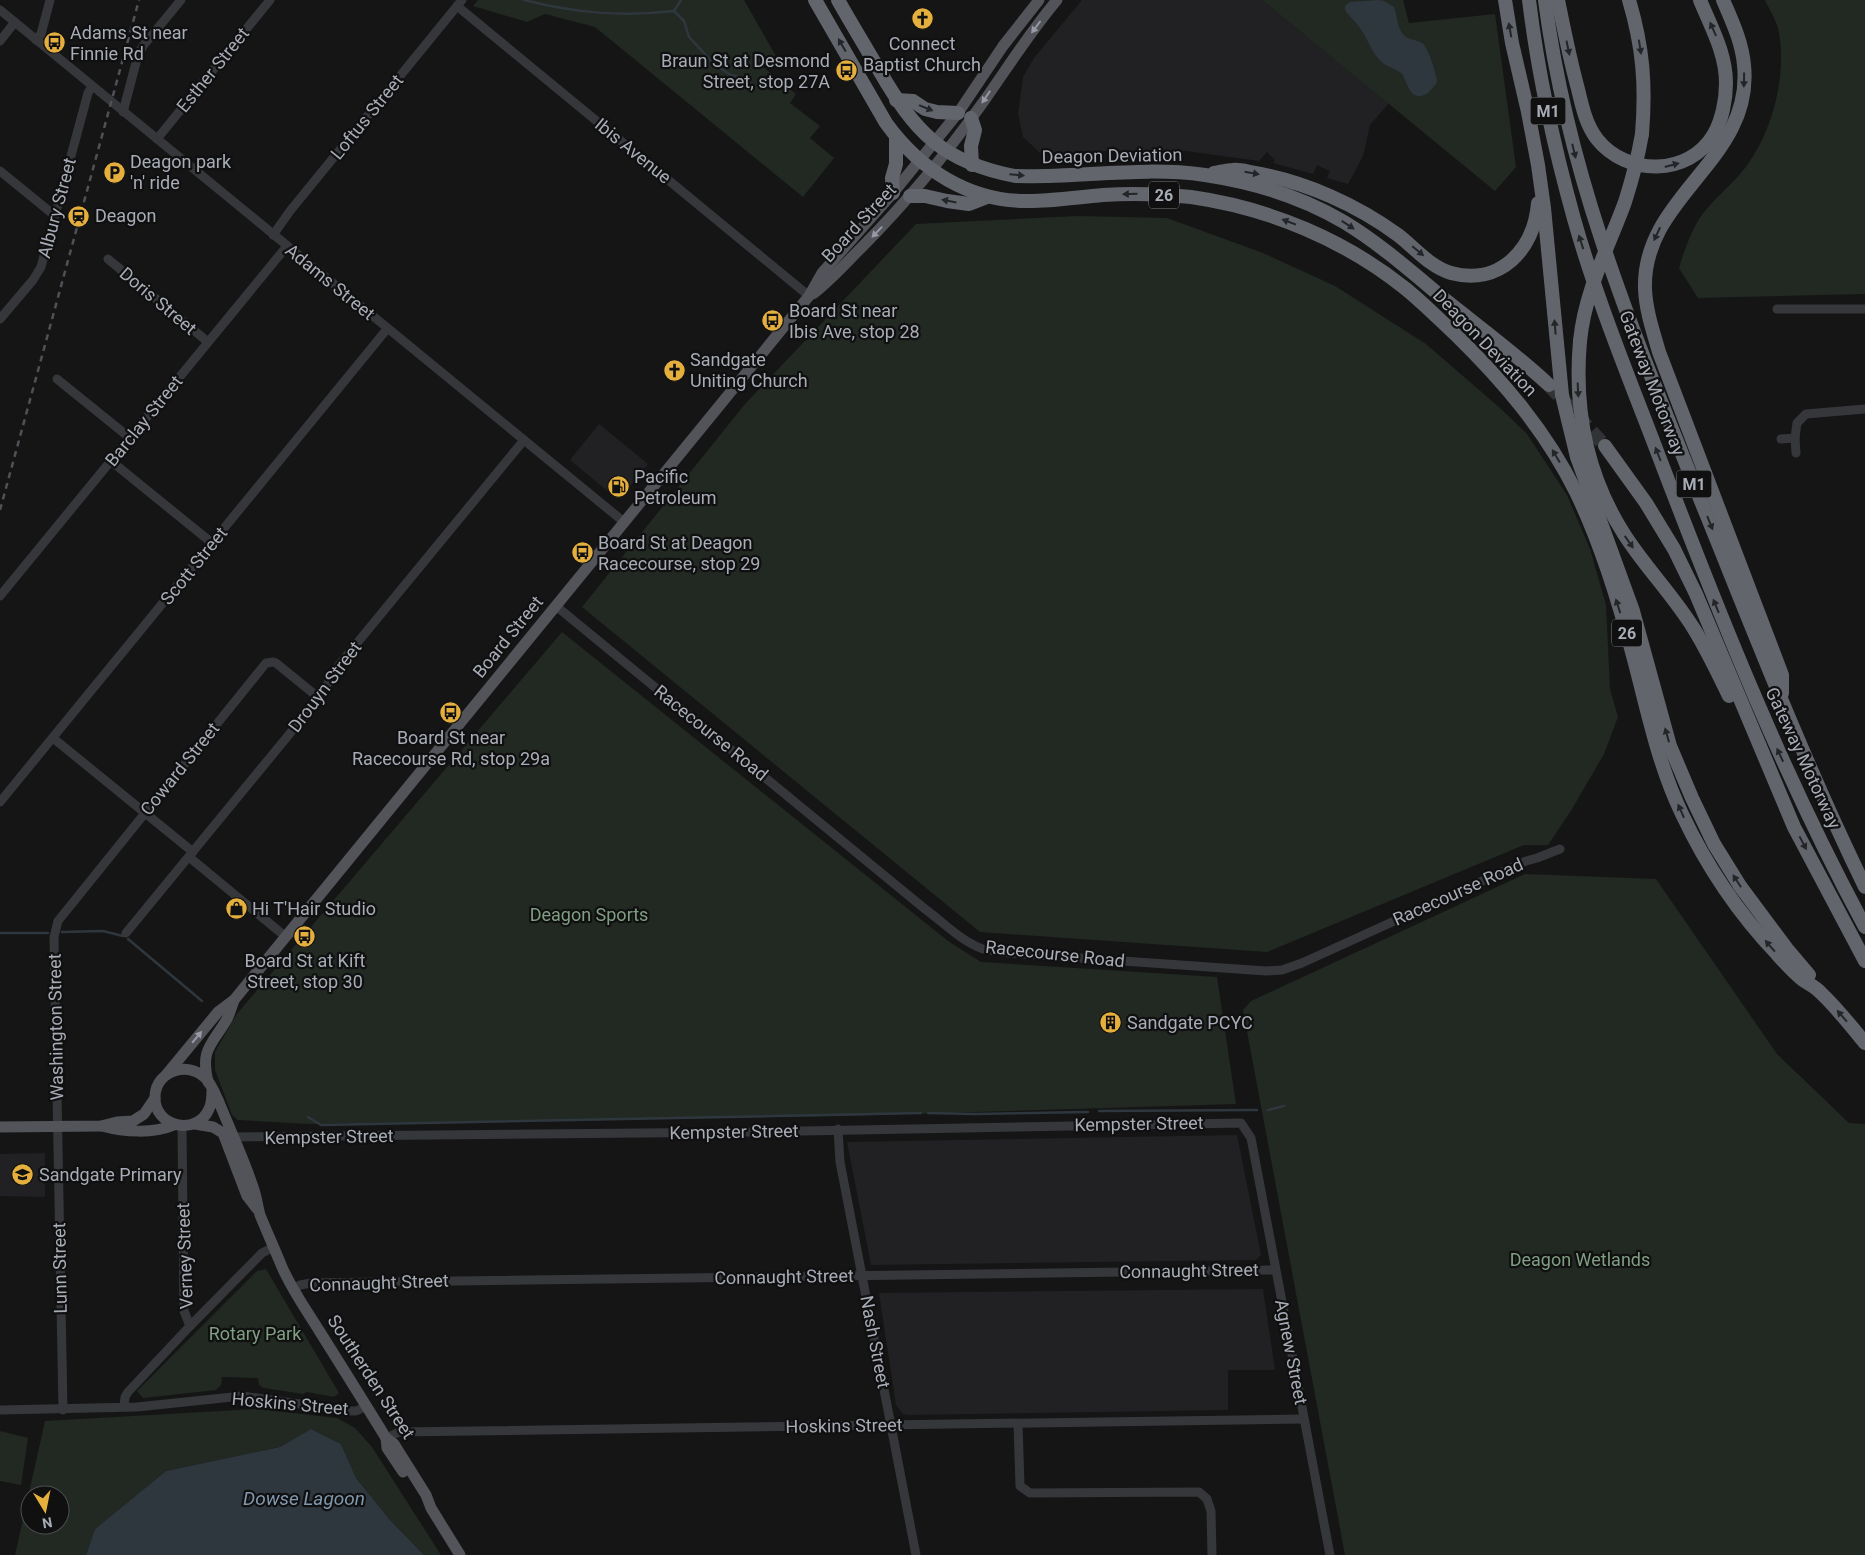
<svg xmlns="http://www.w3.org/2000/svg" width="1865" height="1555" font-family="Roboto,sans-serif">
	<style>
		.built { fill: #212123 }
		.green { fill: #212922; fill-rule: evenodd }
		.water { fill: #2f373e }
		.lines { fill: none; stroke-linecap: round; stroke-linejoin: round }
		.stream { stroke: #2f373e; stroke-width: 2.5 }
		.highway-tunnel { stroke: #323336; stroke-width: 14; stroke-dasharray: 14 7; stroke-linecap: butt }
		.minor { stroke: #36373b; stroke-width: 9 }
		.major { stroke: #52545a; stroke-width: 11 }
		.highway { stroke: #62656c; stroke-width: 14 }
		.rail { stroke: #4f5156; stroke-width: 2.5; stroke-dasharray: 6 5; stroke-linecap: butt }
		.highway-bridge { stroke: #62656c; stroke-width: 14 }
		.oneway { fill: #979aa4 }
		.oneway2 { fill: #242528 }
		.labels { text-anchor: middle; stroke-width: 4.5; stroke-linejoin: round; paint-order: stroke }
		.shield { fill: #101011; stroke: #7a7d84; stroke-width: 1 }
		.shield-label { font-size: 16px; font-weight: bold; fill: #a8acb6 }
		.poi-label { font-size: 18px; fill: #a8acb6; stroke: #101011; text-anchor: start }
		.street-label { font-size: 18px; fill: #a8acb6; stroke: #101011 }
		.park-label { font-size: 18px; fill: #809f82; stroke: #101011 }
		.water-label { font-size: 19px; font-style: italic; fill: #8198af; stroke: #101011 }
	</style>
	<rect width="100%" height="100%" fill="#151516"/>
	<!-- built -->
	<g class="built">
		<polygon points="1082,0 1262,0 1389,103 1370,125 1363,156 1348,184 1327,178 1330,171 1317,165 1313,174 1273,163 1275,160 1267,152 1259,161 1186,151 1104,151 1065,156 1053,156 1040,153 1023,137 1018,114 1023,77 1034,58"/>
		<polygon points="599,424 648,464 620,498 616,498 570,460"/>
		<polygon points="1237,1135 1261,1255 1256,1260 871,1265 847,1142"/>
		<polygon points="45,1153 45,1197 0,1196 0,1154"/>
		<polygon points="1263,1289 1275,1370 1228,1370 1228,1410 908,1415 903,1414 896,1405 879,1293"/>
	</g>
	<!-- green -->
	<g class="green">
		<polygon points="478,0 744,0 777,58 763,67 796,94 790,103 820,126 810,138 834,158 803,197 595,27 545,14 527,22 473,6"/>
		<polygon points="1262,0 1403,0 1409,23 1495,14 1516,167 1495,191"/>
		<path d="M1765 0H1865V294L1698 298 1679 268C1684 251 1690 234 1699 219 1712 200 1731 186 1745 168 1773 132 1788 72 1778 28 1775 18 1769 9 1765 0Z"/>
		<polygon points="1077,216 1167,218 1263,253 1335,286 1426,344 1500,408 1527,434 1567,495 1590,549 1606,605 1610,689 1618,717 1604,754 1572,809 1548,845 1524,845 1267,952 980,932 582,607 745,404 916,224"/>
		<polygon points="562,632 948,941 981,962 1217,977 1236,1104 842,1116 308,1124 238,1120 232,1115 215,1070 215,1052 236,1015"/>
		<polygon points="1525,874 1656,879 1777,1054 1849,1123 1865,1124 1865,1555 1345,1555 1243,1010 1251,1001"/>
		<polygon points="266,1269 339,1393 334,1397 307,1392 303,1394 264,1388 259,1385 258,1378 222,1377 221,1385 216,1390 143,1398 137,1391 257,1271"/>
		<path d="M258 1409 337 1418 355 1428 372 1447 441 1555H424L390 1520 356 1478 341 1444 311 1429 280 1447 166 1471 95 1529 86 1555H15L45 1421ZM30 1495H60V1525H30Z"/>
		<polygon points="0,1431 28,1438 21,1485 0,1481"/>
	</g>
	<!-- water -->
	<g class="water">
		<path d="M1379 0 1384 1 1394 7C1397 15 1397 26 1402 33 1407 40 1415 39 1422 43 1428 47 1437 75 1437 82 1433 88 1427 96 1419 96 1408 96 1407 79 1401 73 1394 67 1386 68 1378 58 1371 50 1368 40 1362 31 1358 24 1350 17 1345 10V6L1350 2Z"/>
		<polygon points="311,1429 341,1444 356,1478 390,1520 424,1555 86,1555 95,1529 166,1471 280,1447"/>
	</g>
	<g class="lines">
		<!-- stream -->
		<g class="stream">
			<path d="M524 0C576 13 621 17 674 11L684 21 689 37 715 65 731 75 746 79"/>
			<polyline points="674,11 681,0"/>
			<polyline points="62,932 103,931 123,936"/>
			<polyline points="0,933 48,933"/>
			<polyline points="128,939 202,1001"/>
			<polyline points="1268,1110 1284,1106"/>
			<polyline points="1099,1111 1257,1110"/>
			<polyline points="928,1113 974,1114 1088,1112"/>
			<polyline points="308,1117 321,1125 921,1113"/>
		</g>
		<!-- highway-tunnel -->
		<polyline class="highway-tunnel" points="1549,385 1605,446"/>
		<!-- minor -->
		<g class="minor">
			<polyline points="457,6 809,296"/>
			<polyline points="0,10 624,522"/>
			<polyline points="36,40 41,34 50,0"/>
			<polyline points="0,41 15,22"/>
			<polyline points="123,112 138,55 143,46 181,0"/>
			<polyline points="157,139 270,0"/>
			<polyline points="0,171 54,215"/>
			<polyline points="273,235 290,211 462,0"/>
			<polyline points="108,259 208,342"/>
			<polyline points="1777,309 1865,309"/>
			<polyline points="0,319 33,280 41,267 88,93 92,86"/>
			<polyline points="57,379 130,438"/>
			<polyline points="1781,439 1795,438"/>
			<polyline points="1796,453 1795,438 1797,423 1806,414 1865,409"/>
			<polyline points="111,461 212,543"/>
			<polyline points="0,596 287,246"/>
			<path d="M556 606 925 909C943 922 962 942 983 949 991 951 1001 952 1010 953L1266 971 1282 970 1302 963 1526 861 1537 858 1560 849"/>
			<polyline points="53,738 193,852"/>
			<polyline points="0,802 387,329"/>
			<polyline points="189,857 286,937"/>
			<polyline points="126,933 319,698 339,665 524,440"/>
			<polyline points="182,1126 184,1311 190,1326"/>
			<polyline points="838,1129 840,1162 916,1555"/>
			<polyline points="229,1137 750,1132 1241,1123 1251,1138 1330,1555"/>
			<polyline points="294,1289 300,1285 311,1283 1275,1270"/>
			<polyline points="124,1407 125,1397 128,1392 190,1326 262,1253 274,1247"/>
			<polyline points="0,1410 137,1407 242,1396 350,1411 356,1411 367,1406"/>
			<polyline points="63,1410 54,937 58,921 266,663 273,662 276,663 319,698"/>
			<polyline points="1018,1424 1020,1486 1030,1493 1199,1492 1207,1499 1211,1511 1212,1555"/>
			<polyline points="386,1438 399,1432 1304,1419"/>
		</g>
		<!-- major -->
		<g class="major">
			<path d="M813 294C831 280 846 263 862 247 907 202 947 153 984 101 1008 67 1030 32 1057 0"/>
			<polyline points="166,1075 218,1012 234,1000 809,296 822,273 893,193 958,113 1003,46 1039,0"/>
			<path d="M208 1082C200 1049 212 1045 227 1019 230 1013 232 1006 234 1000"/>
			<path d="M212 1090C212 1097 212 1103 209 1109 197 1137 153 1127 155 1096 156 1069 192 1060 208 1081 217 1094 222 1111 229 1126 238 1148 248 1170 255 1193 257 1200 258 1208 260 1215 267 1232 275 1250 282 1267 292 1290 307 1311 320 1332 342 1367 364 1402 386 1438L394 1444 426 1495 431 1508 460 1555"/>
			<polyline points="195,1124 213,1127 223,1133 247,1196 257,1209"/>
			<path d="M102 1126C124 1132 153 1134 174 1125"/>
			<polyline points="0,1127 101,1126 117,1122 133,1121 144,1114 155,1098"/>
			<polyline points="386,1438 387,1448 403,1472"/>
		</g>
		<!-- highway -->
		<g class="highway">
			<path d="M815 0 886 123C920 170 970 202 1029 201 1054 201 1078 197 1103 195 1132 193 1162 194 1191 197 1269 208 1345 240 1406 289 1423 303 1439 319 1455 334 1503 381 1546 431 1576 492 1600 541 1618 599 1632 652 1647 707 1657 762 1682 814 1706 865 1738 913 1777 954 1785 963 1794 973 1803 980 1809 984 1816 987 1821 993 1837 1008 1851 1026 1865 1043"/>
			<path d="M838 0C851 23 865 46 879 70 915 132 942 162 1015 176 1078 178 1142 166 1205 175 1252 182 1302 197 1344 222 1382 245 1415 275 1449 303 1483 330 1517 355 1549 385"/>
			<polyline points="1505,0 1512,43 1528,112 1538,165 1544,208 1562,395 1577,457 1633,611 1670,746 1692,798 1714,844 1740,886 1787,949 1809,975"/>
			<path d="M1529 0C1538 74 1554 147 1574 219 1598 304 1632 385 1663 467 1723 624 1785 779 1865 927"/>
			<path d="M1545 0C1568 181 1638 344 1705 511 1756 637 1805 764 1865 887"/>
			<path d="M1558 0C1564 30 1570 60 1578 89 1582 106 1586 125 1597 139 1626 176 1689 177 1714 134 1722 120 1726 100 1726 83 1726 53 1711 27 1700 0"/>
			<path d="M1629 0C1643 47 1646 85 1642 134"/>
			<path d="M1723 0C1732 21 1742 42 1744 65 1754 161 1642 195 1645 289 1646 311 1653 331 1659 352L1782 675V693"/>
			<polyline points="896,100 913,101 925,109 937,112 958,113"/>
			<polyline points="971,118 975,130 971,146 972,165"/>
			<path d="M1214 173C1220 172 1227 170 1233 170 1240 169 1248 172 1255 173 1306 182 1357 205 1398 235 1415 248 1430 267 1451 273 1500 286 1534 250 1538 203"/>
			<polyline points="893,193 892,178 896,164 896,137"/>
			<polyline points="910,196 925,196 947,201 969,204 987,197"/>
			<path d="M1580 341C1574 409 1587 476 1624 534 1645 567 1673 595 1694 629 1707 650 1718 673 1729 696"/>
			<polyline points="1605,446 1646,503 1674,549 1696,594 1794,827 1865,961"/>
		</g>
		<!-- rail -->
		<polyline class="rail" points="0,510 139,0"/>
		<!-- highway-bridge -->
		<path class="highway-bridge" d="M1580 341C1585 291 1608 248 1625 202 1632 180 1638 157 1642 134"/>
	</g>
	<!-- one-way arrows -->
	<defs><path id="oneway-solid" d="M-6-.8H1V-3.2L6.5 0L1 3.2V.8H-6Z" transform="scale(1.25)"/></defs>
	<g class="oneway">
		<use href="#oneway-solid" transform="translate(1036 27) rotate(127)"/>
		<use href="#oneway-solid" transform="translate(986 97) rotate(124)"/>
		<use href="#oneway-solid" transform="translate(877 232) rotate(134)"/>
		<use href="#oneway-solid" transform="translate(197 1037) rotate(-50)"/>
	</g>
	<g class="oneway2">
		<use href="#oneway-solid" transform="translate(1713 29) rotate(-114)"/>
		<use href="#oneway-solid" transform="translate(1510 30) rotate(-100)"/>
		<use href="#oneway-solid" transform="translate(842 45) rotate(-120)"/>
		<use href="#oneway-solid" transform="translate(1640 47) rotate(81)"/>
		<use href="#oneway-solid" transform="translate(1568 48) rotate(78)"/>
		<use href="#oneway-solid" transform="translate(1744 80) rotate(91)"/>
		<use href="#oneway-solid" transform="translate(926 108) rotate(22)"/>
		<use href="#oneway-solid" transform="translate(1574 151) rotate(76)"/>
		<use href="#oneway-solid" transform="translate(1672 165) rotate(-15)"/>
		<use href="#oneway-solid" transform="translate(1252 173) rotate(10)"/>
		<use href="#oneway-solid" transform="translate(1017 175) rotate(5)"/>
		<use href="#oneway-solid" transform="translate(1130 194) rotate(179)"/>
		<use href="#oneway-solid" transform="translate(949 201) rotate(-169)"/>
		<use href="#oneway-solid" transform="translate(1289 222) rotate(-159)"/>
		<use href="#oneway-solid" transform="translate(1348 225) rotate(33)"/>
		<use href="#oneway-solid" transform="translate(1657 234) rotate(115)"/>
		<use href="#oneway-solid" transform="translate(1581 242) rotate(-108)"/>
		<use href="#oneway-solid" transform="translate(1418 251) rotate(40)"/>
		<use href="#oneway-solid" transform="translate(1555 327) rotate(-95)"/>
		<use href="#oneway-solid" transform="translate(1578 390) rotate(87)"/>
		<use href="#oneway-solid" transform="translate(1658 454) rotate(-111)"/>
		<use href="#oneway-solid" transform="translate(1556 456) rotate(-121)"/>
		<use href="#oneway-solid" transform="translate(1710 523) rotate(68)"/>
		<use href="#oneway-solid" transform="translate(1629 542) rotate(55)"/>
		<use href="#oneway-solid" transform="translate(1618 606) rotate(-108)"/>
		<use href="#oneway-solid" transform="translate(1716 606) rotate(-112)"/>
		<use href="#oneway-solid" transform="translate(1667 735) rotate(-106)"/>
		<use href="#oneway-solid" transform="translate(1780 755) rotate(-115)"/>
		<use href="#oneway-solid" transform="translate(1681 811) rotate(-114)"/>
		<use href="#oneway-solid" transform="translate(1803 843) rotate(62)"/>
		<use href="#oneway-solid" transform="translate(1737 881) rotate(-123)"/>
		<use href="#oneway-solid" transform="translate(1770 946) rotate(-131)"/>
		<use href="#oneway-solid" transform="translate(1842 1016) rotate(-131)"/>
	</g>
	<!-- icons -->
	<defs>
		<symbol id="church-disc" viewBox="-11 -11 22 22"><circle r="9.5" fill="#e5af3e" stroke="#101011"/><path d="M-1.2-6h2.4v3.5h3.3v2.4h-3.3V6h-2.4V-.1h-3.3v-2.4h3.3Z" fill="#111"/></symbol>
		<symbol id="bus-disc" viewBox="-11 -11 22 22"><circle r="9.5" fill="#e5af3e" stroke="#101011"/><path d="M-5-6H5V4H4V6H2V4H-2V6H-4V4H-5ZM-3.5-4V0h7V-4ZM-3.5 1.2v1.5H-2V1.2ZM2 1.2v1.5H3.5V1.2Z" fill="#111"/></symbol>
		<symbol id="parking-disc" viewBox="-11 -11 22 22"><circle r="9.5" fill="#e5af3e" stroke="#101011"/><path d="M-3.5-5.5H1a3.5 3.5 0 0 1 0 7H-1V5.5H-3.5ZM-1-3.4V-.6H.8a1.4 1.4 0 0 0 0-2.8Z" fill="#111"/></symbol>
		<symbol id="station-disc" viewBox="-11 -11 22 22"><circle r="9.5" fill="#e5af3e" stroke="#101011"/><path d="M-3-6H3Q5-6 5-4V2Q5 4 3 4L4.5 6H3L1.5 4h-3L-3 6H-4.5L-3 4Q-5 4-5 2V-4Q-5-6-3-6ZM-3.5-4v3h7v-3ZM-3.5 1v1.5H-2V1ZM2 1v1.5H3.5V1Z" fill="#111"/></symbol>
		<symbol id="fuel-disc" viewBox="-11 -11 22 22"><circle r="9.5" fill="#e5af3e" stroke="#101011"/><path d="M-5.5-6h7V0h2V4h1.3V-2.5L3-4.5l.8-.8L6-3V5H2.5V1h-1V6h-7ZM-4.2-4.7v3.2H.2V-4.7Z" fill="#111"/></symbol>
		<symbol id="shop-disc" viewBox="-11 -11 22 22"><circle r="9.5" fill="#e5af3e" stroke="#101011"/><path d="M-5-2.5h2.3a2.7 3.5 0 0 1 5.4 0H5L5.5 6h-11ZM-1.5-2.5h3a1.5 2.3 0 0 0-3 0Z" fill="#111"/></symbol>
		<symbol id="building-disc" viewBox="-11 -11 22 22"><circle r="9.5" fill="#e5af3e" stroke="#101011"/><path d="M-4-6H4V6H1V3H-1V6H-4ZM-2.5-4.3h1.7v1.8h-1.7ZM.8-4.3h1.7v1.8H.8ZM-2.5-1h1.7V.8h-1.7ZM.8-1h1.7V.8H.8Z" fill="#111"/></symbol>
		<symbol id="school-disc" viewBox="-11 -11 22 22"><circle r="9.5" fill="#e5af3e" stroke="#101011"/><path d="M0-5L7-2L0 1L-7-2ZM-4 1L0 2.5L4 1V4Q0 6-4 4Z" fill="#111"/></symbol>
	</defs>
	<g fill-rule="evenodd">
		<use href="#church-disc" x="910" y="6" width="25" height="25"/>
		<use href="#bus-disc" x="42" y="30" width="25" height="25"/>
		<use href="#bus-disc" x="834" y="58" width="25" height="25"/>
		<use href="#parking-disc" x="102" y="160" width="25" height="25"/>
		<use href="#station-disc" x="66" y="204" width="25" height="25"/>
		<use href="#bus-disc" x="760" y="308" width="25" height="25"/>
		<use href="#church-disc" x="662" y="358" width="25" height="25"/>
		<use href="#fuel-disc" x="606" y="474" width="25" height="25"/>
		<use href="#bus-disc" x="570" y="540" width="25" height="25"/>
		<use href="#bus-disc" x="438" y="700" width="25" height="25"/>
		<use href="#shop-disc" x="224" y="896" width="25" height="25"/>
		<use href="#bus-disc" x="292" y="924" width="25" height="25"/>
		<use href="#building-disc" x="1098" y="1010" width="25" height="25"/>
		<use href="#school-disc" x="10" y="1162" width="25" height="25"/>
	</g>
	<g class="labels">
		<!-- shield labels -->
		<g class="shield">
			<rect x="1530.5" y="97.5" width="35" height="27" rx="4"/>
			<rect x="1149" y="181.5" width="30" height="27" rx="4"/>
			<rect x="1676.5" y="470.5" width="35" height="27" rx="4"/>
			<rect x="1612" y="619.5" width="30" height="27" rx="4"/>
		</g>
		<g class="shield-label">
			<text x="1548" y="117">M1</text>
			<text x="1164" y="201">26</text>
			<text x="1694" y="490">M1</text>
			<text x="1627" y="639">26</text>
		</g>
		<!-- poi labels -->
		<g class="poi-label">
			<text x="70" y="39">Adams St near<tspan x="70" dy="21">Finnie Rd</tspan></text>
			<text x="922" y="50" text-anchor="middle">Connect<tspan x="922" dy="21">Baptist Church</tspan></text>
			<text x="830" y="67" text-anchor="end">Braun St at Desmond<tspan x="830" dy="21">Street, stop 27A</tspan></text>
			<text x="130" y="168">Deagon park<tspan x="130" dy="21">'n' ride</tspan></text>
			<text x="95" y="222">Deagon</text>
			<text x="789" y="317">Board St near<tspan x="789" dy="21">Ibis Ave, stop 28</tspan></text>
			<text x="690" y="366">Sandgate<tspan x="690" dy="21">Uniting Church</tspan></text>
			<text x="634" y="483">Pacific<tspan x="634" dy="21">Petroleum</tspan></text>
			<text x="598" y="549">Board St at Deagon<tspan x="598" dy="21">Racecourse, stop 29</tspan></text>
			<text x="451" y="744" text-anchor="middle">Board St near<tspan x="451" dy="21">Racecourse Rd, stop 29a</tspan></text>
			<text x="252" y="915">Hi T'Hair Studio</text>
			<text x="305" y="967" text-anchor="middle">Board St at Kift<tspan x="305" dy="21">Street, stop 30</tspan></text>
			<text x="1127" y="1029">Sandgate PCYC</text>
			<text x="39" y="1181">Sandgate Primary</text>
		</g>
		<!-- street labels -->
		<g class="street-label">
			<text transform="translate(213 70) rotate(-51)" y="6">Esther Street</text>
			<text transform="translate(367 117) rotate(-51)" y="6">Loftus Street</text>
			<text transform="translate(633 151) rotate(39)" y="6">Ibis Avenue</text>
			<text transform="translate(1112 156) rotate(-1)" y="6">Deagon Deviation</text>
			<text transform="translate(57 208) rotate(-75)" y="6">Albury Street</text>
			<text transform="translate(859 223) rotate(-47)" y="6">Board Street</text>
			<text transform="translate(330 282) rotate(39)" y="6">Adams Street</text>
			<text transform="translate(158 301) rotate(40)" y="6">Doris Street</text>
			<text transform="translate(1485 343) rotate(46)" y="6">Deagon Deviation</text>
			<text transform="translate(1652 383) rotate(69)" y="6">Gateway Motorway</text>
			<text transform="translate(144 421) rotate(-51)" y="6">Barclay Street</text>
			<text transform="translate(194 566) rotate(-51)" y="6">Scott Street</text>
			<text transform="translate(508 637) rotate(-51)" y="6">Board Street</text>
			<text transform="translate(325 687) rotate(-53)" y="6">Drouyn Street</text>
			<text transform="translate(711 733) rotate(39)" y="6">Racecourse Road</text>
			<text transform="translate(1803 758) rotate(65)" y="6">Gateway Motorway</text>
			<text transform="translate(180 769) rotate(-51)" y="6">Coward Street</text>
			<text transform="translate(1458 892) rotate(-24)" y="6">Racecourse Road</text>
			<text transform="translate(1055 954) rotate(6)" y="6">Racecourse Road</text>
			<text transform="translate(56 1027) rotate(-91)" y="6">Washington Street</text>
			<text transform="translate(1139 1124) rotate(-1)" y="6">Kempster Street</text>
			<text transform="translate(734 1132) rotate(-1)" y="6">Kempster Street</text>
			<text transform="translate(329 1137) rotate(-1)" y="6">Kempster Street</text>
			<text transform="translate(185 1256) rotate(-92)" y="6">Verney Street</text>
			<text transform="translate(60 1268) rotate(-91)" y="6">Lunn Street</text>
			<text transform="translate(1189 1271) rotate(-1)" y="6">Connaught Street</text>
			<text transform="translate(784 1277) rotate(-1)" y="6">Connaught Street</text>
			<text transform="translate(379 1283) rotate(-2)" y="6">Connaught Street</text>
			<text transform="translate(875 1342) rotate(79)" y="6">Nash Street</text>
			<text transform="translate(1291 1352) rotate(79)" y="6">Agnew Street</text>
			<text transform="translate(371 1377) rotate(57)" y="6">Southerden Street</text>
			<text transform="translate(290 1404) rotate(5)" y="6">Hoskins Street</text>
			<text transform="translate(844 1426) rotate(-1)" y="6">Hoskins Street</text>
		</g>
		<!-- park labels -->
		<g class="park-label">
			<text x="589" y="921">Deagon Sports</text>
			<text x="1580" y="1266">Deagon Wetlands</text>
			<text x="255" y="1340">Rotary Park</text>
		</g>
		<!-- water labels -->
		<g class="water-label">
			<text x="304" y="1505">Dowse Lagoon</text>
		</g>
	</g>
	<!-- north arrow -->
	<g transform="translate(45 1510) rotate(170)"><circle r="24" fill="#101011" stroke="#4d4e53"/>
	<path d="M0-4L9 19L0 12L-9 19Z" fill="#e5af3e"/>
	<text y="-8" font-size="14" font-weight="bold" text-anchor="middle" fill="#a8acb6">N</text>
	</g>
</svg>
